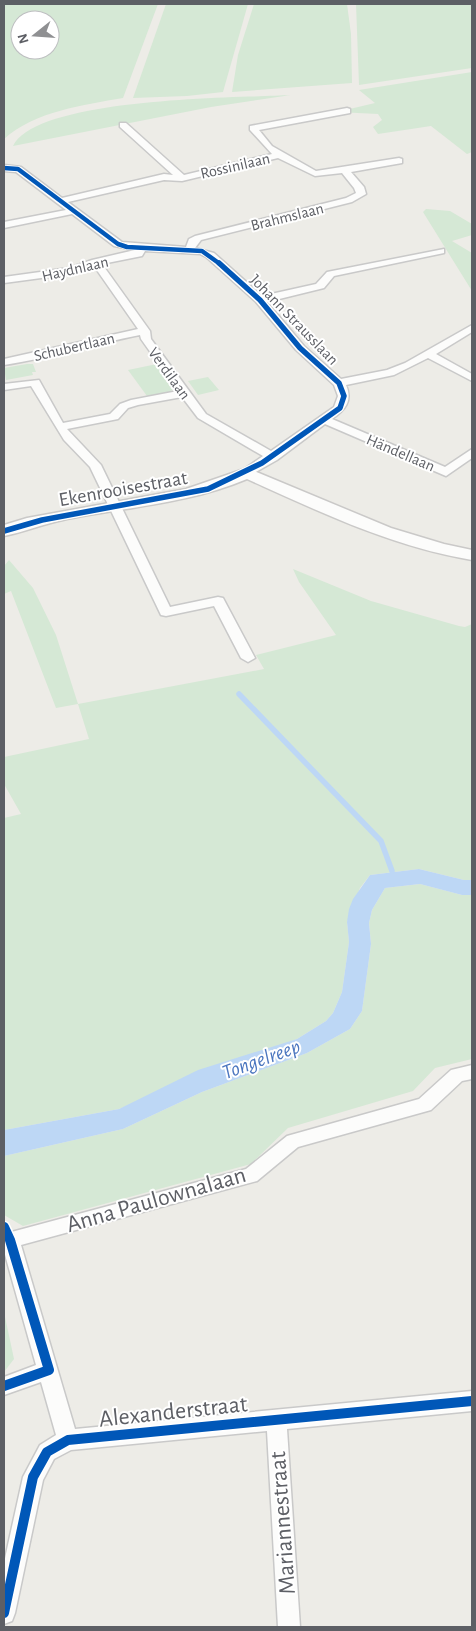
<svg xmlns="http://www.w3.org/2000/svg" width="476" height="1631" font-family="'Alegreya Sans',sans-serif">
	<style>
		.green { fill: #d5e8d5; fill-rule: evenodd }
		.water { fill: #bdd7f5 }
		.lines { fill: none; stroke-linecap: round; stroke-linejoin: round }
		.stream { stroke: #bdd7f5; stroke-width: 5.5 }
		.street-casing { stroke: #c9c9c9; stroke-width: 3 }
		.secondary-casing { stroke: #cac9c8; stroke-width: 3 }
		.street { fill: #fcfcfb; fill-rule: evenodd }
		.secondary { fill: #fcfcfb; fill-rule: evenodd }
		.cycleway-far2-casing { stroke: #fff; stroke-width: 6 }
		.cycleway-far1-casing { stroke: #fff; stroke-width: 8 }
		.cycleway-casing { stroke: #fff; stroke-width: 13 }
		.cycleway-far2 { stroke: #0057b8; stroke-width: 4.5 }
		.cycleway-far1 { stroke: #0057b8; stroke-width: 5.5 }
		.cycleway { stroke: #0057b8; stroke-width: 10 }
		.labels { text-anchor: middle; stroke-width: 4; stroke-linejoin: round; paint-order: stroke }
		.far-street-label { font-size: 16px; fill: #5d5f65; stroke: #fff }
		.street-label { font-size: 20px; fill: #5d5f65; stroke: #fff }
		.water-label { font-size: 21px; font-style: italic; fill: #4b76bf; stroke: #fff }
		.near-street-label { font-size: 24px; fill: #5d5f65; stroke: #fff }
	</style>
	<rect width="100%" height="100%" fill="#edece7"/>
	<!-- green -->
	<g class="green">
		<path d="M4 4H158L123 98C84 105 35 111 4 139ZM20 20H50V50H20Z"/>
		<polygon points="166,4 248,4 223,92 187,96 133,98"/>
		<polygon points="254,4 347,4 351,34 352,83 232,92 238,55"/>
		<polygon points="356,4 472,4 472,68 359,85"/>
		<polygon points="472,72 472,152 467,154 431,126 378,134 373,127 382,120 378,114 337,112 375,103 359,90"/>
		<path d="M291 95 211 107 13 146C38 97 238 98 291 95Z"/>
		<polygon points="426,209 450,211 472,224 472,235 452,241 472,253 472,291 423,212"/>
		<polygon points="27,364 33,364 36,372 32,372 33,375 6,380 4,368"/>
		<polygon points="157,364 174,388 170,392 147,396 128,370"/>
		<polygon points="208,377 219,390 198,395 188,381"/>
		<polygon points="9,560 33,588 56,635 78,704 264,669 256,655 336,635 299,582 293,569 371,601 459,626 465,627 472,624 472,880 464,880 419,869 370,875 360,888 347,922 349,942 342,992 333,1013 326,1021 297,1039 119,1109 4,1130 4,818 21,814 4,784 4,757 89,739 78,704 56,708 11,591 4,594 4,566"/>
		<polygon points="420,884 462,895 472,895 472,1059 435,1068 413,1091 288,1128 251,1164 23,1226 4,1215 4,1156 123,1129 202,1092 307,1053 350,1029 362,1011 371,944 369,923 372,910 385,888"/>
		<polygon points="4,1312 14,1359 4,1372"/>
	</g>
	<!-- water -->
	<polygon class="water" points="419,869 464,880 472,880 472,895 462,895 420,884 385,888 372,910 369,923 371,944 362,1011 350,1029 307,1053 202,1092 123,1129 4,1156 4,1130 119,1109 198,1070 297,1039 326,1021 333,1013 342,992 349,942 347,922 349,909 353,899 370,875"/>
	<g class="lines">
		<!-- stream -->
		<polyline class="stream" points="239,694 381,841 392,871"/>
		<defs>
			<g id="street">
				<path d="M347 108 350 109V113L259 130 272 146 316 171 399 158 402 159V163L351 172 364 187 366 194 352 202 201 240 195 248 214 253 262 296 316 284 327 272 444 249V253L334 276 324 288 267 302 304 346 341 379 387 370 405 363 472 325V332L436 354 472 374V381L428 358 394 375 346 385C353 401 345 410 332 419L445 467 472 449V458L446 476 325 424 277 460 247 477 243 476 241 473 243 470 263 456 198 418 182 397 138 405 128 408 118 419 67 429 101 465 170 607 218 597 223 598 255 658 248 662 241 658 214 606 166 616 161 615 90 467 64 440 31 386 4 390V384L39 380 63 423 110 414 120 404 131 400 178 391 141 339 140 335C94 344 50 358 4 365V359L138 329 94 266 71 274 4 283V277L69 268 92 260 135 250 114 246 72 214 4 228V222L66 210 16 172 4 171V165L21 167 62 198 164 174 173 175 120 127V123H126L184 175 272 154 250 130V126ZM278 158 315 176 342 173 354 188 356 193 346 198 195 236 189 239 186 247 122 242 68 202 164 180 182 181ZM145 251 200 254 206 257 256 302 296 350 334 385 338 396 334 407 271 451 206 414 151 339 150 331 102 264 142 256Z"/>
				<polygon points="472,1065 472,1079 462,1081 431,1110 298,1147 257,1181 21,1245 75,1429 472,1391 472,1411 287,1429 300,1627 278,1627 267,1431 71,1450 54,1459 43,1480 15,1613 12,1621 4,1624 4,1563 23,1477 40,1445 56,1435 41,1382 4,1395 4,1377 36,1365 4,1251 4,1234 246,1169 287,1136 419,1099 451,1070"/>
			</g>
			<path id="secondary" d="M247 468 391 528 444 544 472 550V560C393 547 320 512 247 479 188 504 125 507 63 520 43 524 24 532 4 536V525L27 518 186 489Z"/>
		</defs>
		<!-- street casing -->
		<use href="#street" class="street-casing"/>
		<!-- secondary casing -->
		<use href="#secondary" class="secondary-casing"/>
		<!-- street -->
		<use href="#street" class="street"/>
		<!-- secondary -->
		<use href="#secondary" class="secondary"/>
		<defs>
			<polyline id="cycleway-far2" points="4,168 18,169 118,244 127,247 202,251 220,264"/>
			<polyline id="cycleway-far1" points="4,531 42,520 208,489 262,463 340,408 344,396 339,383 300,348 260,300 219,263"/>
			<g id="cycleway">
				<polyline points="4,1227 10,1240 49,1370 4,1386"/>
				<polyline points="4,1613 33,1477 47,1452 68,1440 472,1401"/>
			</g>
		</defs>
		<!-- cycleway-far2 casing -->
		<use href="#cycleway-far2" class="cycleway-far2-casing"/>
		<!-- cycleway-far1 casing -->
		<use href="#cycleway-far1" class="cycleway-far1-casing"/>
		<!-- cycleway casing -->
		<use href="#cycleway" class="cycleway-casing"/>
		<!-- cycleway-far2 -->
		<use href="#cycleway-far2" class="cycleway-far2"/>
		<!-- cycleway-far1 -->
		<use href="#cycleway-far1" class="cycleway-far1"/>
		<!-- cycleway -->
		<use href="#cycleway" class="cycleway"/>
	</g>
	<g class="labels">
		<!-- far-street labels -->
		<g class="far-street-label">
			<text transform="translate(235 165) rotate(-13)" y="6">Rossinilaan</text>
			<text transform="translate(287 216) rotate(-14)" y="6">Brahmslaan</text>
			<text transform="translate(75 268) rotate(-13)" y="6">Haydnlaan</text>
			<text transform="translate(295 319) rotate(46)" y="6">Johann Strausslaan</text>
			<text transform="translate(74 346) rotate(-13)" y="6">Schubertlaan</text>
			<text transform="translate(170 373) rotate(54)" y="6">Verdilaan</text>
			<text transform="translate(401 452) rotate(23)" y="6">Händellaan</text>
		</g>
		<!-- street labels -->
		<g class="street-label">
			<text transform="translate(123 488) rotate(-10)" y="7">Ekenrooisestraat</text>
		</g>
		<!-- water labels -->
		<g class="water-label">
			<text transform="translate(261 1059) rotate(-20)" y="7">Tongelreep</text>
		</g>
		<!-- near-street labels -->
		<g class="near-street-label">
			<text transform="translate(156 1199) rotate(-16)" y="8">Anna Paulownalaan</text>
			<text transform="translate(173 1411) rotate(-6)" y="8">Alexanderstraat</text>
			<text transform="translate(282 1523) rotate(-94)" y="8">Mariannestraat</text>
		</g>
	</g>
	<!-- border -->
	<rect width="476" height="1631" fill="none" stroke="#5d5f65" stroke-width="10"/>
	<!-- north arrow -->
	<g transform="translate(35 35) rotate(253)"><circle r="24" fill="#ffffff" stroke="#bebfc1"/>
	<path d="M0-4L9 19L0 12L-9 19Z" fill="#8f9092"/>
	<text y="-8" font-size="14" font-weight="bold" text-anchor="middle" fill="#5d5f65">N</text>
	</g>
</svg>
